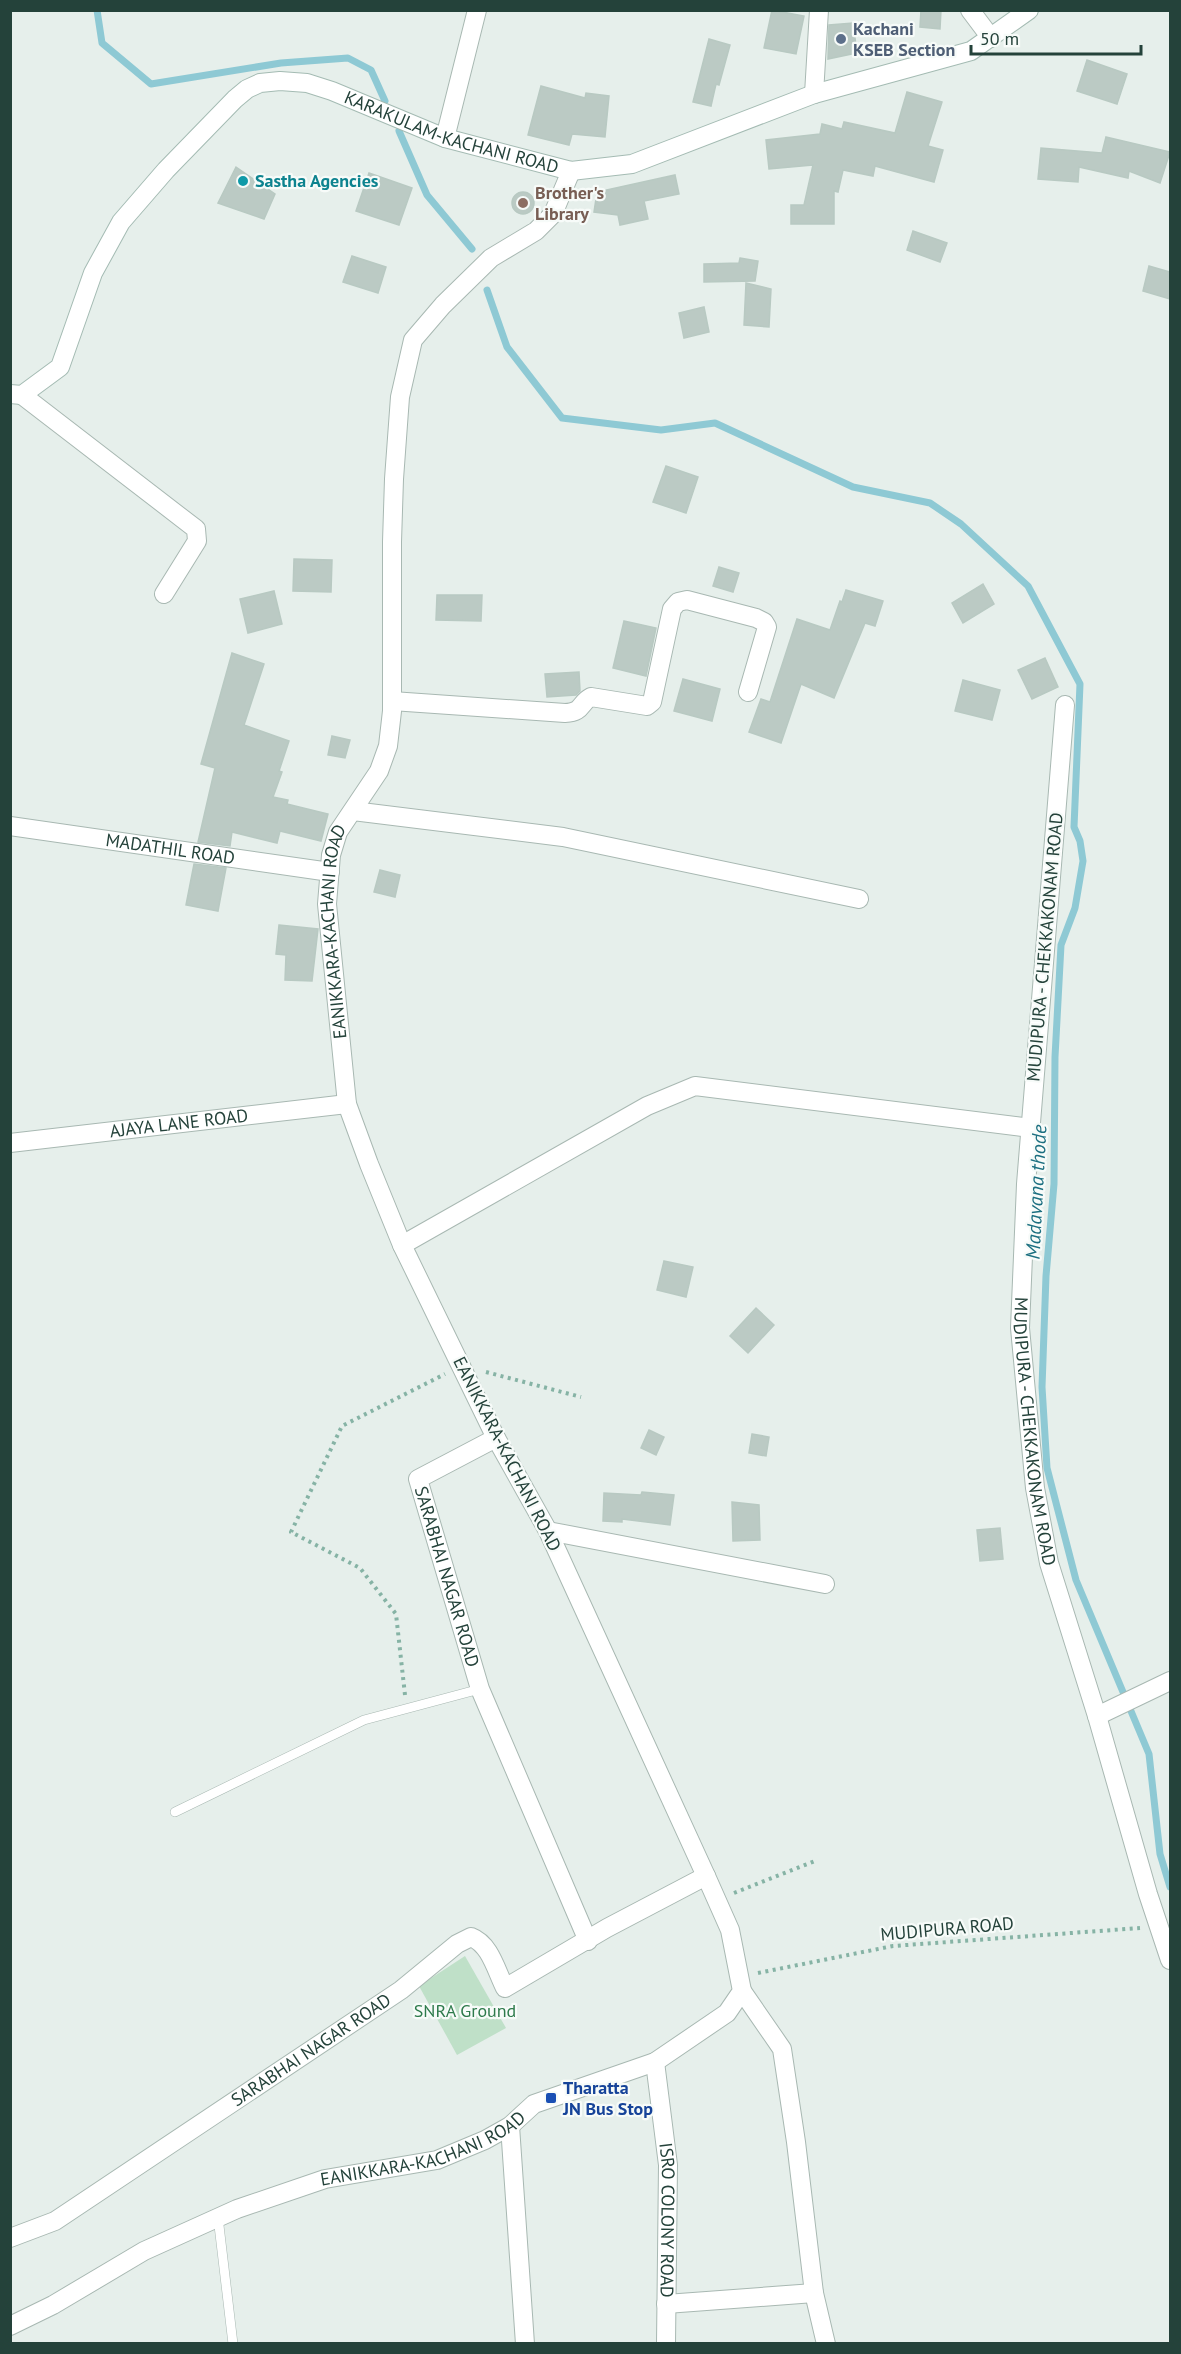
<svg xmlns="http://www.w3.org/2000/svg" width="1181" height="2354" font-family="'PT Sans',sans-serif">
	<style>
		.green { fill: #bfe0c8 }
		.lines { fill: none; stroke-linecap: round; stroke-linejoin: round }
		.stream { stroke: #8ec9d4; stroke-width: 7 }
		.building { fill: #bbcac4; stroke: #b8c9c2; stroke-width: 1.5 }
		.lane-casing { stroke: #a8b8b2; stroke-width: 10 }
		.street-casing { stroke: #a8b8b2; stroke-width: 20 }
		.secondary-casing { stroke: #a4bbb3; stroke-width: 20 }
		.path { stroke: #86b3a5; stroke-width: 4; stroke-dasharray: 3 4.5; stroke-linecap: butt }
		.lane { stroke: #fff; stroke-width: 9 }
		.street { stroke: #fff; stroke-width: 18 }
		.secondary { stroke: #fff; stroke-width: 18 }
		.service-dot { fill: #5c6f8a; stroke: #f7fbf9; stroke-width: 2 }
		.culture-dot { fill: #0f9aa8; stroke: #f7fbf9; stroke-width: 2 }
		.education-dot { fill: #8d6e63; stroke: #f7fbf9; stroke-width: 2 }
		.transit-dot { fill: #1a4fb4; stroke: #f7fbf9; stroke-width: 2 }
		.labels { text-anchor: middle; stroke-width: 4.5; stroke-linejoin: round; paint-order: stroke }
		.service-label { font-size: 18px; font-weight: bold; fill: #4e5e75; stroke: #f7fbf9; text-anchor: start }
		.street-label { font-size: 18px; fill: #24423a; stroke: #f7fbf9 }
		.culture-label { font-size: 18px; font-weight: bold; fill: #0d838f; stroke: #f7fbf9; text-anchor: start }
		.education-label { font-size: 18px; font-weight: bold; fill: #785e54; stroke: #f7fbf9; text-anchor: start }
		.park-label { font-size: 18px; fill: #2d7a4b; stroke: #f7fbf9 }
		.transit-label { font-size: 18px; font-weight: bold; fill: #164399; stroke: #f7fbf9; text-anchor: start }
		.water-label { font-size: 20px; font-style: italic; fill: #1c6f80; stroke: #f7fbf9 }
	</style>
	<rect width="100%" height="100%" fill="#e6efeb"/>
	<!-- green -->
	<polygon class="green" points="465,1956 506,2028 457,2055 419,1986"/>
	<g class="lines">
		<!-- stream -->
		<g class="stream">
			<polyline points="97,10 102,43 151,84 281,63 348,58 371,70 385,101"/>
			<polyline points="399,131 427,195 472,249"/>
			<polyline points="487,290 507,347 562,418 661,430 715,423 853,487 930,503 961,524 1028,586 1080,684 1074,827 1080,841 1083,861 1075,908 1061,945 1055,1057 1054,1184 1046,1276 1042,1387 1047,1468 1076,1580 1149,1754 1160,1854 1170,1887"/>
		</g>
	</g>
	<!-- building -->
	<g class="building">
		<polygon points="772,10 804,16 796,54 764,48"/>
		<polygon points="921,10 941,10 940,29 920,27"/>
		<polygon points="853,23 857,53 828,59 829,25"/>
		<polygon points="709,39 730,45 719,85 716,84 711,106 693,102"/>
		<polygon points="1087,60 1127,74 1117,104 1077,91"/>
		<polygon points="541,86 585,98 586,93 609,96 605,137 572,134 569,145 528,135"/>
		<polygon points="907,92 942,102 928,146 943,150 934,182 875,166 873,176 843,170 838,192 834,191 834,224 791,224 791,205 804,205 813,165 769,169 766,140 820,134 822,124 842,129 844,122 895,133"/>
		<polygon points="1106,137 1170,152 1160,183 1129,171 1128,178 1079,167 1078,182 1038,179 1041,148 1102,153"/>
		<polygon points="236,167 275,194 264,219 218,203"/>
		<polygon points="369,173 412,188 399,225 356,211"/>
		<polygon points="675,175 679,194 644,201 648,219 620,225 618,215 594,212 597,192"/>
		<circle cx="523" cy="203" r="11"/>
		<polygon points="913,231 947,243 940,262 907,250"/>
		<polygon points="352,256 386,267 378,293 343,282"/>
		<polygon points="740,258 758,261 755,281 704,282 704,264 739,263"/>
		<polygon points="1149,266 1170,272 1170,299 1143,291"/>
		<polygon points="746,283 771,289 769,327 744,325"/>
		<polygon points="704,307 709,332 684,338 679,313"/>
		<polygon points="666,466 698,477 686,513 653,502"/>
		<polygon points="294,559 332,560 331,592 293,591"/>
		<polygon points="719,567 739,573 733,592 713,586"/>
		<polygon points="983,584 994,604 963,623 952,603"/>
		<polygon points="846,590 883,601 875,626 865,623 834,698 801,684 781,743 749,732 761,699 770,702 797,619 830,630 840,601 842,602"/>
		<polygon points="274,591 282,624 248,633 240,599"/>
		<polygon points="437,595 482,595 481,621 436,620"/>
		<polygon points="624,621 656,628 646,676 613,668"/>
		<polygon points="232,653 264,664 244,725 289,741 279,771 282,772 273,797 288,800 287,804 328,814 321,841 280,831 277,843 232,832 230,846 198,842 215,768 201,764"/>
		<polygon points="1045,658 1058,687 1032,699 1018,670"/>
		<polygon points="579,672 580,691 576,695 547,697 545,674"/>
		<polygon points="683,679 720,689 712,721 674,711"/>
		<polygon points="963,680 1000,690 992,720 955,711"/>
		<polygon points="332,736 350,740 345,758 328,755"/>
		<polygon points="194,864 226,868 218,911 186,905"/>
		<polygon points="380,870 400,875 395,897 374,892"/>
		<polygon points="279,925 318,929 312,981 285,980 286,955 276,954"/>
		<polygon points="664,1261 693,1267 686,1297 657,1290"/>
		<polygon points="756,1308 774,1325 748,1353 730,1336"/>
		<polygon points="649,1430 664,1437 656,1455 641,1448"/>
		<polygon points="752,1434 769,1437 766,1456 749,1453"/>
		<polygon points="642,1492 674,1495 670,1525 622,1519 622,1522 603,1521 604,1493 641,1495"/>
		<polygon points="732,1502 759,1505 760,1540 733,1541"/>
		<polygon points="1000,1528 1003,1559 980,1561 977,1530"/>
	</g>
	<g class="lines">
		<defs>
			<g id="lane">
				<polyline points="175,1812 364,1720 480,1689"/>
				<polyline points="218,2217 233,2344"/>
			</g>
			<g id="street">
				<polyline points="970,10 991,38"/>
				<polyline points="814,94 819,10"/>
				<polyline points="445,138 477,10"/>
				<polyline points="22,395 196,529 197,541 164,594"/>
				<path d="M392 701 565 713C584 712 579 703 591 697L647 706 652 702 672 609 678 602 687 600 756 618 764 622 767 627 748 692"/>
				<path id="s1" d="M1065 705 1026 1184 1020 1328 1035 1488 1049 1563 1097 1716 1148 1894 1170 1960"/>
				<polyline points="353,811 563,837 859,899"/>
				<path id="s2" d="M10 826 330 872"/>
				<path id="s3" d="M10 1143 347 1104"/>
				<polyline points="402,1245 647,1106 695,1086 1031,1128"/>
				<path id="s4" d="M496 1438 418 1479 480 1689 588 1941"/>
				<polyline points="548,1531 825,1584"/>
				<polyline points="1097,1716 1170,1681"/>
				<polyline points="742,1991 782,2049 796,2142 814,2293 826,2344"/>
				<path id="s5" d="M655 2062 668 2165 666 2344"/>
				<polyline points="510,2126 525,2344"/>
				<path id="s6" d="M10 2238 55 2221 401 1990 457 1944 471 1937C490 1944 496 1970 505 1988L607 1928 706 1876"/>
				<polyline points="666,2304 814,2293"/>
				<path id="s7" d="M10 2326 53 2305 144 2251 237 2209 325 2179 437 2160 485 2140 510 2126 534 2104 655 2062 727 2013 742 1991 730 1930 706 1876 548 1531 496 1438 402 1245 369 1164 347 1104 327 904 331 855 338 832 379 771 388 746 392 711V542L394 479 400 397 413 340 443 305 491 258 536 231 553 214 571 171"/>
			</g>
			<g id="secondary">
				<path id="s8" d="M10 394 22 395 60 367 93 273 121 222 166 170 235 99 247 89 260 83 280 81 307 83 332 91 445 138 571 171 632 164 814 94 971 51 1029 10"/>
			</g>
		</defs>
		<!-- lane casing -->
		<use href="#lane" class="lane-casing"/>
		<!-- street casing -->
		<use href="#street" class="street-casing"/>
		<!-- secondary casing -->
		<use href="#secondary" class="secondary-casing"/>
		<!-- path -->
		<g class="path">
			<polyline points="486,1372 581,1397"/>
			<polyline points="405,1695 396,1614 360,1568 291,1532 342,1426 445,1374"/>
			<polyline points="734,1893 815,1861"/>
			<polyline points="758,1973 893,1946 1140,1928"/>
		</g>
		<!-- lane -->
		<use href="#lane" class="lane"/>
		<!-- street -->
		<use href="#street" class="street"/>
		<!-- secondary -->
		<use href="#secondary" class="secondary"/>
	</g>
	<!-- markers -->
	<circle class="service-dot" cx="841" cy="39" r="6"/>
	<circle class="culture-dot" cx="243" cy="181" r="6"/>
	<circle class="education-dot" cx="523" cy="203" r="6"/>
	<rect class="transit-dot" x="545" y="2092" width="12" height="12" rx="3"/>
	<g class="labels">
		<!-- service labels -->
		<g class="service-label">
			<text x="853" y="35">Kachani<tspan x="853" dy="21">KSEB Section</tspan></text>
		</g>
		<!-- street labels -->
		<g class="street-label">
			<text dy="6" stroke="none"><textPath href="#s8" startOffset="615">KARAKULAM-KACHANI ROAD</textPath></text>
			<text dy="6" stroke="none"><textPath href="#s2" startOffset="162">MADATHIL ROAD</textPath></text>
			<text dy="6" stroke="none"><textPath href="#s7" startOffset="1964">EANIKKARA-KACHANI ROAD</textPath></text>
			<text transform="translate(1045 947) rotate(-85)" y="6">MUDIPURA - CHEKKAKONAM ROAD</text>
			<text dy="6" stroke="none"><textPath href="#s3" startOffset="170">AJAYA LANE ROAD</textPath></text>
			<text dy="6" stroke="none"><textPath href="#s1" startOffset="729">MUDIPURA - CHEKKAKONAM ROAD</textPath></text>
			<text transform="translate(507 1454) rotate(63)" y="6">EANIKKARA-KACHANI ROAD</text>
			<text dy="6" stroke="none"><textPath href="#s4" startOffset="190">SARABHAI NAGAR ROAD</textPath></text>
			<text transform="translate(947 1929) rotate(-5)" y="6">MUDIPURA ROAD</text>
			<text dy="6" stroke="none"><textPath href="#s6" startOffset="356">SARABHAI NAGAR ROAD</textPath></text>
			<text dy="6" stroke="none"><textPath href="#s7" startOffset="452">EANIKKARA-KACHANI ROAD</textPath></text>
			<text dy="6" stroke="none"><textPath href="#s5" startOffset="159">ISRO COLONY ROAD</textPath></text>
		</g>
		<!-- culture labels -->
		<g class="culture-label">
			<text x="255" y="187">Sastha Agencies</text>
		</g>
		<!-- education labels -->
		<g class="education-label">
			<text x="535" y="199">Brother's<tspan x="535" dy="21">Library</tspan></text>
		</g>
		<!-- park labels -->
		<g class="park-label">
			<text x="465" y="2017">SNRA Ground</text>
		</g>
		<!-- transit labels -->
		<g class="transit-label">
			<text x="563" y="2094">Tharatta<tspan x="563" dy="21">JN Bus Stop</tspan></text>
		</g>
		<!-- water labels -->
		<g class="water-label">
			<text transform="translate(1036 1192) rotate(-87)" y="7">Madavana thode</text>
		</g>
	</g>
	<!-- border -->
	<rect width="1181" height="2354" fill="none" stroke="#24423a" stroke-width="24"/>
	<!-- scale -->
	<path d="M971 45v9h170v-9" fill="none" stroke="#24423a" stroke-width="3"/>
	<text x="980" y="45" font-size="18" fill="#24423a" stroke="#f7fbf9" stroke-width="4.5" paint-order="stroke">50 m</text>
</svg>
